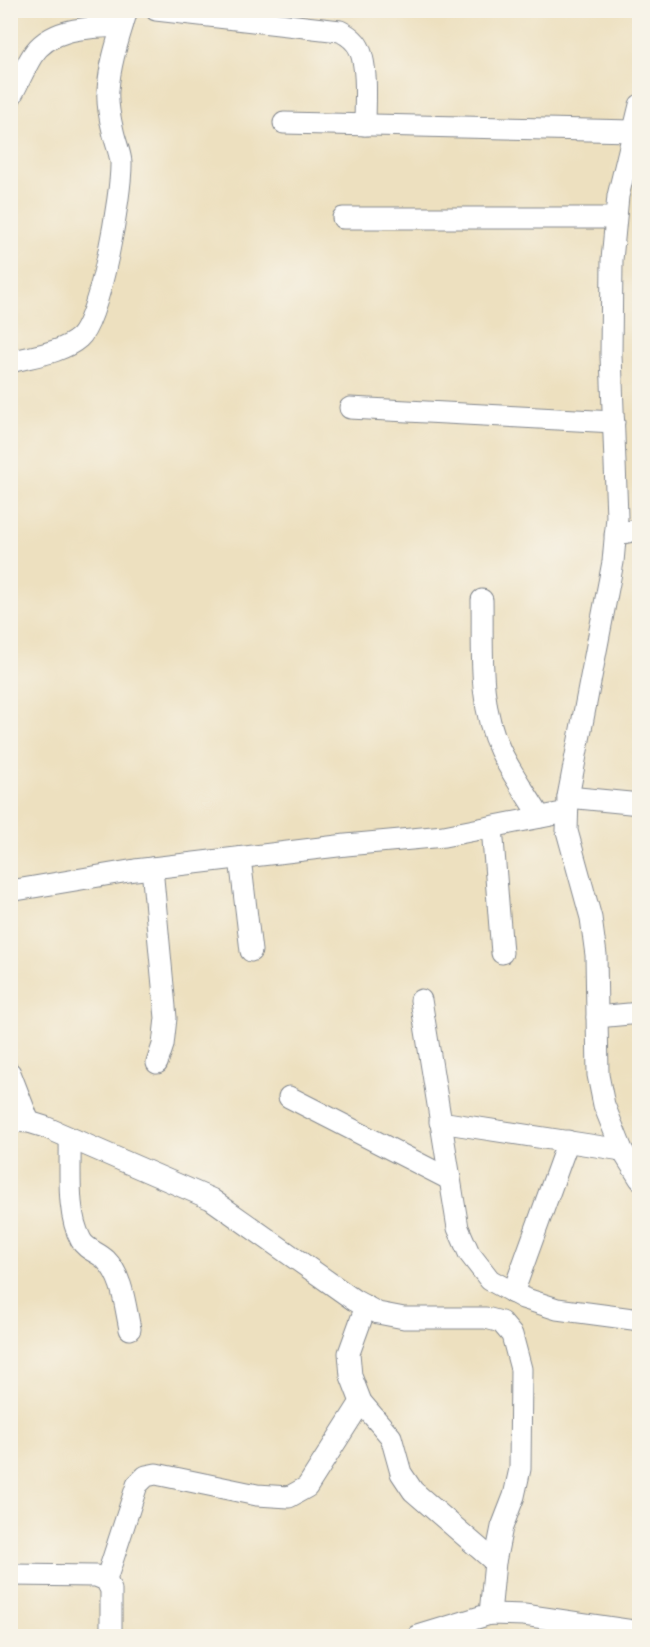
<svg xmlns="http://www.w3.org/2000/svg" width="650" height="1647" font-family="Mynerve,sans-serif">
	<style>
		.lines { fill: none; stroke-linecap: round; stroke-linejoin: round }
		.street-casing { stroke: #84888e; stroke-width: 23 }
		.street { stroke: #fff; stroke-width: 21 }
	</style>
	<rect width="100%" height="100%" fill="#f7f3e8"/>
	<filter id="ink" filterUnits="userSpaceOnUse"><feTurbulence type="fractalNoise" baseFrequency=".0167" numOctaves="2"/><feDisplacementMap in="SourceGraphic" scale="12" xChannelSelector="R" yChannelSelector="G"/><feConvolveMatrix kernelMatrix="1 2 1 2 8 2 1 2 1" color-interpolation-filters="sRGB"/></filter>
	<filter id="wash" filterUnits="userSpaceOnUse"><feTurbulence type="fractalNoise" baseFrequency=".008" numOctaves="4" result="noise"/><feDisplacementMap in="SourceGraphic" scale="24" xChannelSelector="R" yChannelSelector="G"/><feGaussianBlur stdDeviation="1.35" result="paint"/><feColorMatrix in="noise" values="0 0 0 0 0 0 0 0 0 0 0 0 0 0 0 0 0 1.4 0 .05"/><feComposite in="paint" operator="in"/></filter>
	<g filter="url(#wash)">
		<rect width="100%" height="100%" fill="#ede0bf"/>
	</g>
	<g filter="url(#ink)">
		<g class="lines">
			<defs>
				<g id="street">
					<path d="M156 10 340 31C348 35 356 40 360 50 368 70 365 103 365 125"/>
					<path d="M10 98C18 84 24 69 32 56 51 26 91 28 122 26"/>
					<polyline points="640,105 618,196 612,260 611,355 617,517 613,562 568,797 567,831 591,918 596,955 598,1075 604,1105 622,1150 640,1179"/>
					<polyline points="284,123 633,131"/>
					<polyline points="343,218 615,218"/>
					<path d="M10 362C32 356 62 353 79 338 100 320 122 192 121 162 120 152 115 141 113 131 110 119 107 103 108 90 110 62 119 37 127 10"/>
					<polyline points="350,408 614,422"/>
					<polyline points="615,535 640,529"/>
					<path d="M482 600C483 650 478 704 500 750 511 773 527 795 540 817"/>
					<polyline points="568,797 640,804"/>
					<polyline points="492,827 502,953"/>
					<polyline points="240,858 251,951"/>
					<polyline points="152,868 166,1018 163,1045 157,1063"/>
					<polyline points="10,891 135,870 346,845 444,836 567,812"/>
					<polyline points="421,1000 458,1228 469,1253 490,1280 523,1298 557,1309 640,1320"/>
					<polyline points="597,1017 640,1013"/>
					<polyline points="10,1073 29,1122"/>
					<polyline points="289,1097 449,1179"/>
					<polyline points="10,1121 29,1122 45,1127 211,1199 354,1300 378,1313 404,1318 486,1318 501,1322 512,1335 521,1369 520,1469 514,1496 502,1527 495,1562 490,1614"/>
					<polyline points="440,1122 622,1150"/>
					<path d="M70 1139C71 1168 66 1213 81 1240 86 1250 98 1252 106 1260 123 1277 125 1306 130 1329"/>
					<polyline points="513,1293 568,1141"/>
					<polyline points="366,1306 349,1353 351,1376 361,1402 391,1437 401,1473 413,1491 495,1562"/>
					<polyline points="10,1575 96,1576 106,1580 111,1590 111,1636"/>
					<polyline points="106,1580 137,1485 146,1476 156,1474 257,1495 289,1497 307,1487 361,1402"/>
					<polyline points="418,1636 490,1614 524,1615 640,1632"/>
				</g>
			</defs>
			<!-- street casing -->
			<use href="#street" class="street-casing"/>
			<!-- street -->
			<use href="#street" class="street"/>
		</g>
	</g>
	<!-- margin -->
	<rect width="650" height="1647" fill="none" stroke="#f7f3e8" stroke-width="36"/>
</svg>
